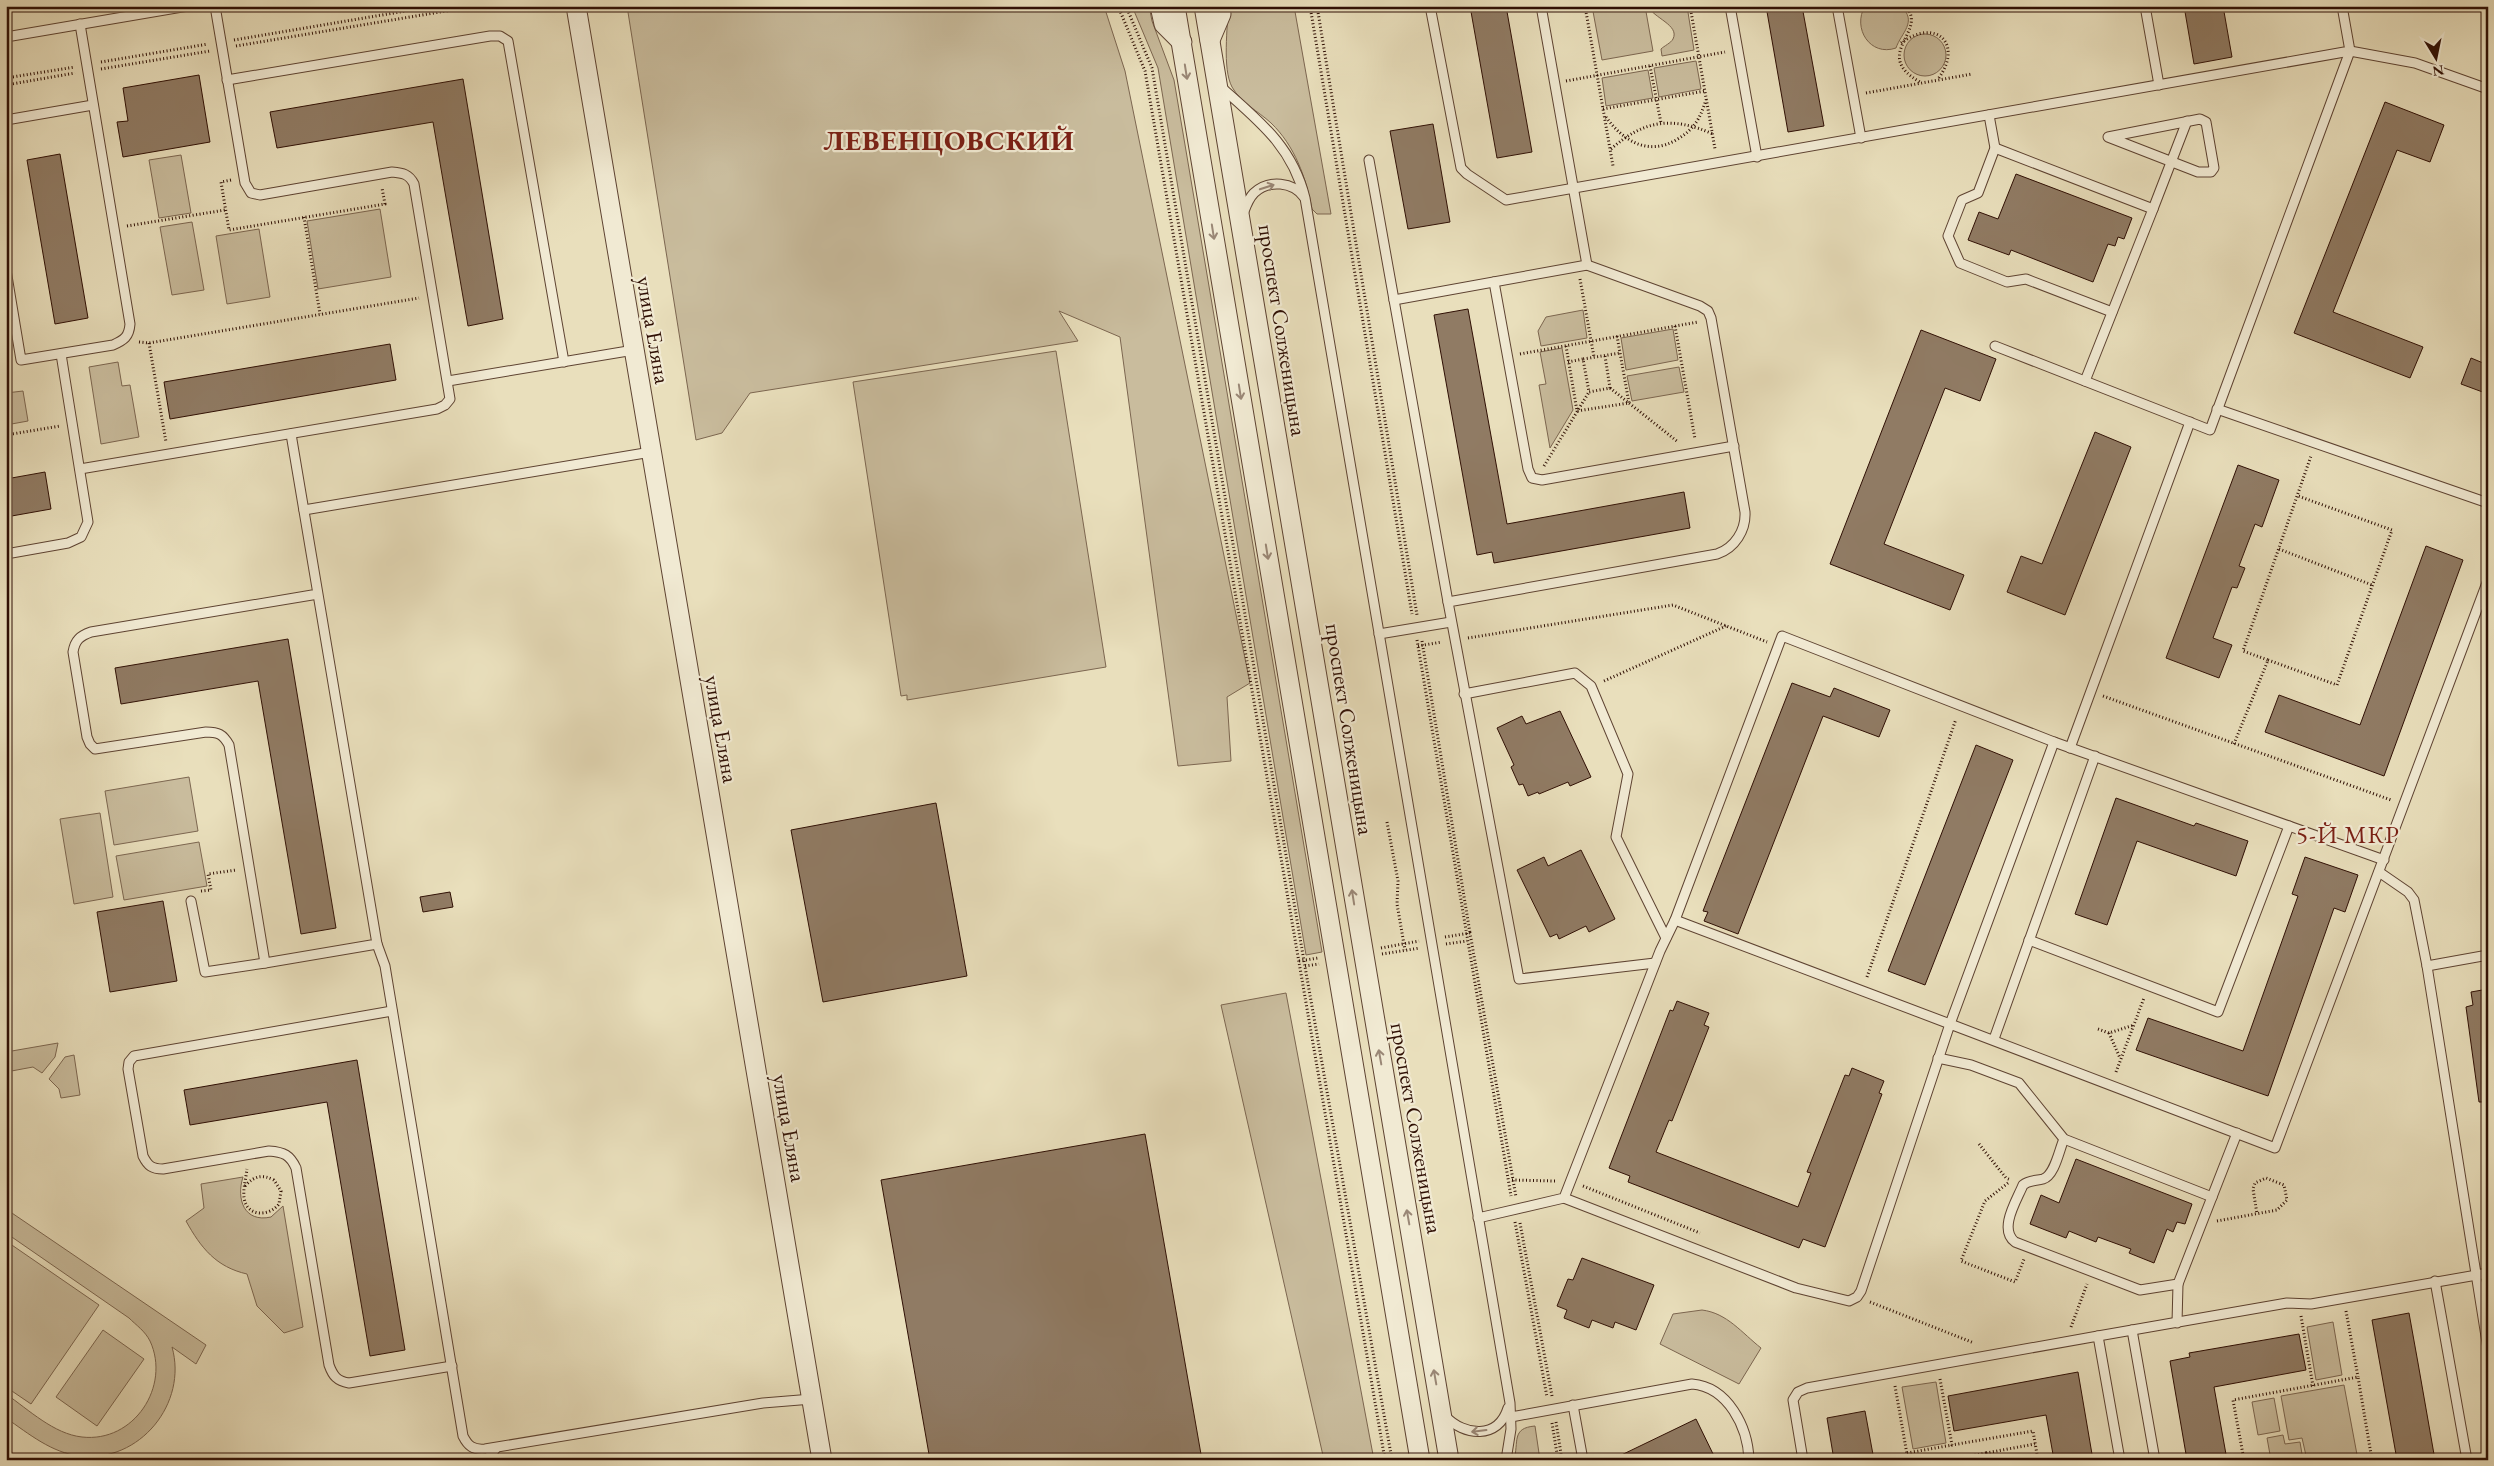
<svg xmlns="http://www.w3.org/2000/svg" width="2494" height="1466" font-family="'EB Garamond',serif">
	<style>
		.green { fill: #c9bc9d; stroke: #7c6650 }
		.building { fill: #907b64; stroke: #2f0f04 }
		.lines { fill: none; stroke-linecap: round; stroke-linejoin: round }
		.service-casing { stroke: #5e4332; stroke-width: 11 }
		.minor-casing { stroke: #5e4332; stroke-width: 21 }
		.path { stroke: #2f0f04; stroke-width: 3; stroke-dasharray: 1 2.5; stroke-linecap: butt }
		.service { stroke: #f1ead3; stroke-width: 9 }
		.minor { stroke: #f1ead3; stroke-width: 19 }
		.oneway { stroke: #9a8776 }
		.labels { text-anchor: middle; stroke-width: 4.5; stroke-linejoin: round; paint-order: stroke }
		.street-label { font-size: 22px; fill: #2f0f04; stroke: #f1ead3 }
		.quarter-label { font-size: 25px; letter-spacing: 1px; fill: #7a1f14; stroke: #f1ead3 }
		.district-label { font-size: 28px; font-weight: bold; letter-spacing: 1px; fill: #7a1f14; stroke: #f1ead3 }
	</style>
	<rect width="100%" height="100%" fill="#e9dfbc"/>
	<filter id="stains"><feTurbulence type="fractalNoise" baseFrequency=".004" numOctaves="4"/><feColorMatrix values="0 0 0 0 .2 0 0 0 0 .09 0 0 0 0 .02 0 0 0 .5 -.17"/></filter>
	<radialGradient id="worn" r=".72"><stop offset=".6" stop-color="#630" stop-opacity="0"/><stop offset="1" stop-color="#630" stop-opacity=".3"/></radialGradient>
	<!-- green -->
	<g class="green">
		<polygon points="627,6 1104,6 1125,71 1250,683 1227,697 1231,761 1178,766 1120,337 1059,311 1078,341 750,393 722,433 696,440"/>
		<polygon points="1132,6 1149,6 1152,21 1174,80 1322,952 1306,955 1158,68"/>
		<path d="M1228 6H1294L1331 214H1317L1312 209C1306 178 1295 146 1271 123 1258 111 1241 103 1232 87 1222 68 1228 27 1228 6Z"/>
		<polygon points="1592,6 1645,6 1653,51 1602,60"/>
		<path d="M1648 6H1687L1694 50 1662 56 1661 49C1664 46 1671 43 1673 39 1680 25 1653 18 1648 6Z"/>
		<path d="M1865 6H1901C1918 22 1901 33 1896 48 1870 57 1852 28 1865 6Z"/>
		<circle cx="1925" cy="55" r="21"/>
		<polygon points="1696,61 1701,89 1659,97 1654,68"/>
		<polygon points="1648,70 1653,98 1606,106 1602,78"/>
		<polygon points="181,155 191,213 159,218 149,160"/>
		<polygon points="380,209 391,277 318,289 307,221"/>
		<polygon points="192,222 204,290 172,295 160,227"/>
		<polygon points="259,229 270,297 227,304 216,236"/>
		<polygon points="1583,310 1587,338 1541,346 1538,331 1546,317"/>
		<polygon points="1673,329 1678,360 1626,370 1621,338"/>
		<polygon points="1562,348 1573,410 1550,448 1539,385 1546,384 1540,352"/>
		<polygon points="1056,351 1106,667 907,700 907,695 901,696 853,382"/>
		<polygon points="118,362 122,386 130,385 139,437 101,444 89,367"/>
		<polygon points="1679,367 1684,392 1632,401 1627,376"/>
		<polygon points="23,391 28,421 6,425 6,393"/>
		<polygon points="189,777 198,831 114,845 105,791"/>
		<polygon points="100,813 113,897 74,904 60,819"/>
		<polygon points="199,842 207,886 124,900 116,856"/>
		<polygon points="1286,993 1374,1460 1324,1460 1221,1005"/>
		<polygon points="58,1043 55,1057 42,1073 33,1067 6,1072 6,1052"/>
		<polygon points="74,1055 80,1095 61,1098 59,1089 49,1079 65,1057"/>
		<path d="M243 1177C236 1199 244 1223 271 1217L283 1206 303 1327 284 1333 257 1306 247 1274C216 1267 201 1248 186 1221L204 1208 201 1184Z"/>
		<path d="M6 1209 206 1345 196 1364 172 1347C188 1403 140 1463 80 1456 52 1453 29 1434 6 1418V1394C29 1410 54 1434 82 1437 134 1443 171 1386 150 1341 145 1331 136 1325 129 1318L6 1233Z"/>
		<polygon points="6,1241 99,1305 31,1404 6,1387"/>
		<path d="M1702 1310C1727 1313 1742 1333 1761 1348L1739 1384 1660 1344 1673 1314Z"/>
		<polygon points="2333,1322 2342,1375 2316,1380 2307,1327"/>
		<polygon points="103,1330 144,1359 97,1426 56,1397"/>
		<polygon points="1936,1382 1946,1443 1913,1449 1902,1387"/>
		<polygon points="2344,1385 2358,1460 2307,1460 2302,1438 2289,1440 2281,1396"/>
		<polygon points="2274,1398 2280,1431 2258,1435 2252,1402"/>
		<path d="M1535 1426 1540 1460H1514C1519 1442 1511 1428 1535 1426Z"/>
		<polygon points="2283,1435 2285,1444 2300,1442 2303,1460 2271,1460 2267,1438"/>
	</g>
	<!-- building -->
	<g class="building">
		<polygon points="1470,6 1506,6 1532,152 1497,158"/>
		<polygon points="1766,6 1802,6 1824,126 1788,132"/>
		<polygon points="2184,6 2223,6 2232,57 2194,64"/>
		<polygon points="199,75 210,142 123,157 117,122 128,121 123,88"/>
		<polygon points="463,79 503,319 468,326 433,122 277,148 270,112"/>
		<polygon points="2385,102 2444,125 2430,162 2397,150 2333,312 2423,347 2410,378 2294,333"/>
		<polygon points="1433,124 1450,222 1408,229 1390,131"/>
		<polygon points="60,154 88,318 55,324 27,160"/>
		<polygon points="2016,174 2132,218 2124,239 2118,237 2115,246 2108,244 2093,282 2011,250 2009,255 1968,240 1979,212 1998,219"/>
		<polygon points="1468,309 1507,524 1684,492 1690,528 1494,563 1492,552 1477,555 1434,315"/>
		<polygon points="1921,330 1996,359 1980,401 1945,388 1884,544 1964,575 1950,610 1830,564"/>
		<polygon points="390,344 396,380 170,419 164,382"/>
		<polygon points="2471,358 2488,365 2488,394 2461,384"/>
		<polygon points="2095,432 2131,447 2065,615 2007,592 2021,556 2042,564"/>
		<polygon points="2238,465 2279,480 2262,527 2255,524 2239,566 2245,568 2237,588 2232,587 2213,638 2232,645 2219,678 2166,658"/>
		<polygon points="45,472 51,509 6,517 6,479"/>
		<polygon points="2426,546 2463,560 2384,776 2265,732 2279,695 2360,725"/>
		<polygon points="288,639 336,928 301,934 258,681 121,704 115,668"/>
		<polygon points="1792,683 1830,697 1834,688 1890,710 1879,737 1823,716 1738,934 1704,921 1708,912 1703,911"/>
		<polygon points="1560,711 1591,777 1570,786 1568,782 1539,794 1538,792 1528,796 1523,784 1519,785 1511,767 1514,765 1497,728 1522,716 1526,724"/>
		<polygon points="1976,745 2013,760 1925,985 1888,971"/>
		<polygon points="2116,798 2194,826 2196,823 2248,841 2236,876 2137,841 2107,925 2075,914"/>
		<polygon points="936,803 967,976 823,1002 791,830"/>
		<polygon points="1581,850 1615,919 1589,932 1586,926 1559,939 1557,934 1550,937 1517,870 1544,857 1548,866"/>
		<polygon points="2305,857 2358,875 2345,912 2334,908 2268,1096 2136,1050 2148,1018 2243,1051 2298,896 2292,894"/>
		<polygon points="450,892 453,907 423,912 420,897"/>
		<polygon points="163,901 177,981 110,992 97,912"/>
		<polygon points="2488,989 2488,1102 2479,1102 2466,1007 2473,1005 2471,992"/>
		<polygon points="1677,1001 1709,1013 1704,1025 1709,1027 1672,1121 1669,1120 1656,1152 1798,1207 1811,1173 1807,1172 1845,1075 1849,1076 1852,1068 1884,1081 1879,1093 1882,1094 1825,1247 1803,1239 1799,1248 1628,1182 1630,1176 1609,1168 1670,1010 1673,1011"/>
		<polygon points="357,1060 405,1350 370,1356 327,1102 190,1125 184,1090"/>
		<polygon points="1145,1134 1202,1460 930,1460 881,1180"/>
		<polygon points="2076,1159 2192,1204 2185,1224 2177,1222 2173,1232 2167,1229 2154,1263 2129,1253 2131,1249 2098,1237 2096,1242 2069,1231 2066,1238 2030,1224 2041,1195 2059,1203"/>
		<polygon points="1582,1258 1654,1285 1636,1330 1615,1322 1613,1328 1592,1320 1589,1328 1564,1318 1567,1310 1557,1306 1568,1279 1573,1280"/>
		<polygon points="2409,1313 2418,1363 2435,1460 2397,1460 2381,1370 2372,1320"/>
		<polygon points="2299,1334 2306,1370 2214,1387 2227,1460 2187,1460 2170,1361 2190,1357 2189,1353"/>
		<polygon points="2078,1372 2093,1460 2054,1460 2046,1415 1954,1431 1948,1396"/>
		<polygon points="1865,1411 1874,1460 1834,1460 1827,1418"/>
		<polygon points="1696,1419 1716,1460 1611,1460"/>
	</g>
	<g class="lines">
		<defs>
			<g id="service">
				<polyline points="1430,6 1461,168 1467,174 1506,200 2350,51 2342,6"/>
				<polyline points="1541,6 1587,265"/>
				<polyline points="1730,6 1757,157"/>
				<polyline points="1837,6 1861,138"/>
				<polyline points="2145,6 2159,85"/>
				<polyline points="6,37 188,6"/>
				<polyline points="227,80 490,36 500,36 508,41 564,362"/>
				<path d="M1221 87C1259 121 1292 146 1305 198L1510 1403 1511 1429 1506 1460"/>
				<polyline points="1989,115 1995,148 1978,193 1962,200 1948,236 1960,263 2007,282 2026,279 2112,312"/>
				<polygon points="2200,119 2206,122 2214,168 2211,172 2198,172 2108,137"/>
				<polyline points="6,120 93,105"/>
				<polyline points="1995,148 2153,209 2085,381"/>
				<polyline points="1369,160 1448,602"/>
				<polyline points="2153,209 2187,121"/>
				<path d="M1243 214C1246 206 1248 199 1254 193 1269 179 1293 182 1304 197"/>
				<path d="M6 270 21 360 113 345C124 340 129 337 130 324L80 24"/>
				<polyline points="1494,282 1528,469 1532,478 1542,480 1734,446"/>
				<path d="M1394 300 1587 265 1700 306 1708 311 1711 318 1745 512C1746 530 1735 548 1717 554L1448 602 1519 979 1655 963"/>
				<polyline points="1995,346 2210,430 2350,51 2415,63 2488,89"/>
				<polyline points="448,381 634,350"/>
				<polyline points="2217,409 2488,503"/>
				<path d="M291 434 377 944 265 963 229 745C223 734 218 732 206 732L95 749 90 744 87 737 73 652C75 640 80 636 91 632L318 594"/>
				<path d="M80 469 437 409 445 405 450 399 414 184C409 174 403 173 392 172L260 195 251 193 245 183 215 6"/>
				<polyline points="304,510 651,452"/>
				<polyline points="6,554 68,543 81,537 88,522 61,354"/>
				<polyline points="1379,634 1451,622"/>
				<polyline points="1464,694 1575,673 1591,686 1628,774 1616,837 1666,938"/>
				<polyline points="2070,748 2190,422"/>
				<polyline points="2379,872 2408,892 2414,900 2427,966 2488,1349"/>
				<polyline points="191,901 205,972 265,963"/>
				<polyline points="1675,920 1950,1024 2054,742"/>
				<polyline points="2029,940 2218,1012 2289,826"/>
				<path d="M377 944 385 966 463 1436C468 1446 473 1450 485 1449L763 1403 812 1399"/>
				<polyline points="2427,966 2488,955"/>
				<path d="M392 1011 134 1056 129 1062 128 1069 143 1156C148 1166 152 1169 163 1169L269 1151C284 1152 290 1155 296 1168L329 1365C333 1376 337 1381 349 1383L452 1366"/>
				<polyline points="1994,1039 2095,756"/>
				<polyline points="1938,1058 1971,1065 2019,1083 2064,1139 2212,1197"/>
				<path d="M2064 1139C2059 1150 2055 1175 2043 1179 2036 1181 2029 1180 2023 1185 2017 1200 1998 1229 2015 1242L2140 1290 2178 1284 2237 1133"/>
				<polyline points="1564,1198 1796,1288 1849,1301 1857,1297 1861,1291 1950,1024 2275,1148 2488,580"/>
				<polyline points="1478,1218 1564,1198 1660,951 1675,920 1782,636 2054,742 2384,860"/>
				<polyline points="2435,1281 2467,1460"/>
				<polyline points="2177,1323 2178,1284"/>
				<polyline points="2132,1330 2155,1460"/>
				<polyline points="2098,1336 2287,1303 2311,1304 2488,1273"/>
				<polyline points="1573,1405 1583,1460"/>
				<path d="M1445 1416C1464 1436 1498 1440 1508 1408"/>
				<path d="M1511 1417 1692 1384C1728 1387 1748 1427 1749 1460"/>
				<polyline points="487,1460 496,1448"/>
				<polyline points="1803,1460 1793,1400 1798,1392 1807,1388 2098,1336 2120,1460"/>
			</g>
			<g id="minor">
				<polyline points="576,6 822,1460"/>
				<polyline points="1160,6 1164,24 1182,42"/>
				<polyline points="1175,6 1420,1460"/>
				<polyline points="1204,6 1449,1460"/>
				<polyline points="1210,40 1221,14 1220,6"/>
			</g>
		</defs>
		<!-- service casing -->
		<use href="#service" class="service-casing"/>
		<!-- minor casing -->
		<use href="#minor" class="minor-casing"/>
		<!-- path -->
		<g class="path">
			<polyline points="1118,6 1145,71 1385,1460"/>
			<polyline points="1126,6 1152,68 1304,961 1392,1460"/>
			<polyline points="1310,6 1412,614"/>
			<polyline points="1317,6 1417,615"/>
			<polyline points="1585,6 1613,166"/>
			<polyline points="1690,6 1715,149"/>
			<path d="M1905 6C1930 31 1870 54 1920 82"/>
			<polyline points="234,40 435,6"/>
			<path d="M1901 43C1936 17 1964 44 1938 79"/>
			<polyline points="236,46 476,6"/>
			<polyline points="101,62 208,44"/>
			<polyline points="1650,66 1661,123"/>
			<polyline points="101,69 210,51"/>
			<polyline points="6,78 75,67"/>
			<polyline points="1566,81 1725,52"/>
			<polyline points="6,85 75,73"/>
			<polyline points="1866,93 1972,74"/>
			<polyline points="1603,109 1705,91"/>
			<path d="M1606 117C1623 141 1648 156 1676 140 1683 136 1690 131 1694 125 1700 118 1703 109 1706 100"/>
			<path d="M1611 149C1644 120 1672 116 1713 134"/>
			<polyline points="231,180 221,182 229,230 385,204 382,188"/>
			<polyline points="304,217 320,314"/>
			<polyline points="127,226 225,210"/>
			<polyline points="1580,279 1594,357"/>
			<polyline points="1675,326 1695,439"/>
			<polyline points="139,342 149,343 419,298"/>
			<polyline points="149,343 166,442"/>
			<polyline points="1566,346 1577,411 1629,403 1617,336"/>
			<polyline points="1520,354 1698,322"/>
			<path d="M1605 356 1610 388 1589 392 1583 359C1596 357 1608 355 1620 353"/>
			<polyline points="1568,362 1583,359"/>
			<polyline points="1610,388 1678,442"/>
			<polyline points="6,435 60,426"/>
			<polyline points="1544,466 1589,392"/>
			<polyline points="2279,549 2372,585"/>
			<polyline points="1468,638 1673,605 1767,642"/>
			<polyline points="1417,640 1511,1196"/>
			<polyline points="1422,641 1470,933"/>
			<polyline points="1418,646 1442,642"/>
			<polyline points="2268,660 2337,685 2392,530 2298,496"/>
			<polyline points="1604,681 1726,626"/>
			<polyline points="2103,696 2391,800"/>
			<polyline points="2234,744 2268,660 2243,651 2311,456"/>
			<polyline points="1387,822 1398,881 1397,904 1405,950"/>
			<polyline points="201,891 211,890 208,874 236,870"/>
			<polyline points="1445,937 1470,933 1516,1197"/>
			<polyline points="1446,944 1467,941"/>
			<polyline points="1381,948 1419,941"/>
			<polyline points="1382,954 1420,948"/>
			<polyline points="1299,961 1318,958"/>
			<polyline points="1305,966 1319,964"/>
			<polyline points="1867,977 1956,719"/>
			<polyline points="2098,1029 2109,1033 2134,1025"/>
			<polyline points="2109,1033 2120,1058"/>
			<polyline points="2116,1072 2144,998"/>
			<polyline points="1979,1144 2006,1178 2011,1180"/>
			<polyline points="1512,1180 1555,1181"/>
			<polyline points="2008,1183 1985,1201 1961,1261 2015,1282 2024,1259"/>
			<path d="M245 1186C254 1176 262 1174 274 1180L281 1191 279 1204C269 1217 246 1217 244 1197 243 1189 246 1178 247 1169"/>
			<polyline points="1583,1186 1700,1233"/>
			<polyline points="2217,1221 2277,1210 2287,1200 2284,1185 2266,1178 2255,1183 2253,1189 2257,1214"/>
			<polyline points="1515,1222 1547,1397"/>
			<polyline points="1520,1223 1552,1396"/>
			<polyline points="1870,1302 1974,1343"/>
			<polyline points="2346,1311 2358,1377"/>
			<polyline points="2301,1316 2313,1386"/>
			<polyline points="2071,1327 2087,1284"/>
			<polyline points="1940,1379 1952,1445 2033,1431 2038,1460"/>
			<polyline points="1895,1386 1908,1460"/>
			<polyline points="1556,1422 1562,1460"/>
			<polyline points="1552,1423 1558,1460"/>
			<polyline points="1907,1453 1952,1445"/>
			<polyline points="1986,1453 2035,1444"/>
			<polyline points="1961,1458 1986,1453 1979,1460"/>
			<polyline points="2244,1460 2233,1400 2358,1377 2372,1460"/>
		</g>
		<!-- service -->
		<use href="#service" class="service"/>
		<!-- minor -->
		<use href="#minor" class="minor"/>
	</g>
	<!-- one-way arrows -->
	<defs><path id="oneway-shaft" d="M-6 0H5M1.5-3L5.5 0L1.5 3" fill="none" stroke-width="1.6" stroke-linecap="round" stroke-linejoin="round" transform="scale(1.25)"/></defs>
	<g class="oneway">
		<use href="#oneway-shaft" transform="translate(1186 72) rotate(81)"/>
		<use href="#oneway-shaft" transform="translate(1267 187) rotate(-18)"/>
		<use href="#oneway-shaft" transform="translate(1213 232) rotate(81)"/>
		<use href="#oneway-shaft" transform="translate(1240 392) rotate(81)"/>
		<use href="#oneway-shaft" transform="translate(1267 552) rotate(81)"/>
		<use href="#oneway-shaft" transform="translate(1353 897) rotate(-99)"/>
		<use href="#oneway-shaft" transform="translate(1380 1057) rotate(-100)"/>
		<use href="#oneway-shaft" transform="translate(1408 1217) rotate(-100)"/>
		<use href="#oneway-shaft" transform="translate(1435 1377) rotate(-100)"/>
		<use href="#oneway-shaft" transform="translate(1479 1431) rotate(173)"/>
	</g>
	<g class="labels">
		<!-- street labels -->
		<g class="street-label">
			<text transform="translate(654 330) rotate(80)" y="8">улица Еляна</text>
			<text transform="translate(1283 330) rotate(81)" y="8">проспект Солженицына</text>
			<text transform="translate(722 729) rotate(80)" y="8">улица Еляна</text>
			<text transform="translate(1350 729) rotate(81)" y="8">проспект Солженицына</text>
			<text transform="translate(790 1128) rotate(80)" y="8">улица Еляна</text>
			<text transform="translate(1417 1128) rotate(80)" y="8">проспект Солженицына</text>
		</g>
		<!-- quarter labels -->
		<g class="quarter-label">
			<text x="2348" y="843">5-Й МКР</text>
		</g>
		<!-- district labels -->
		<g class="district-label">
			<text x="949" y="150">ЛЕВЕНЦОВСКИЙ</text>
		</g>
	</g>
	<!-- margin -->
	<rect width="2494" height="1466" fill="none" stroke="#e9dfbc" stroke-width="25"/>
	<rect x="8" y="8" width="2479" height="1451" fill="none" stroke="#2f0f04" stroke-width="2.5"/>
	<rect x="12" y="12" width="2469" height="1441" fill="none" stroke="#2f0f04"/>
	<!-- north arrow -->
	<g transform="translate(2436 58) rotate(170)" stroke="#f1ead3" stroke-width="4" paint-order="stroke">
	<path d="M0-4L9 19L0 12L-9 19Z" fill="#2f0f04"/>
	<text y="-8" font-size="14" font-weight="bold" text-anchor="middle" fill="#2f0f04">N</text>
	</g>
	<rect width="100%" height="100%" filter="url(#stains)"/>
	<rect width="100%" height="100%" fill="url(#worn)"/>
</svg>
